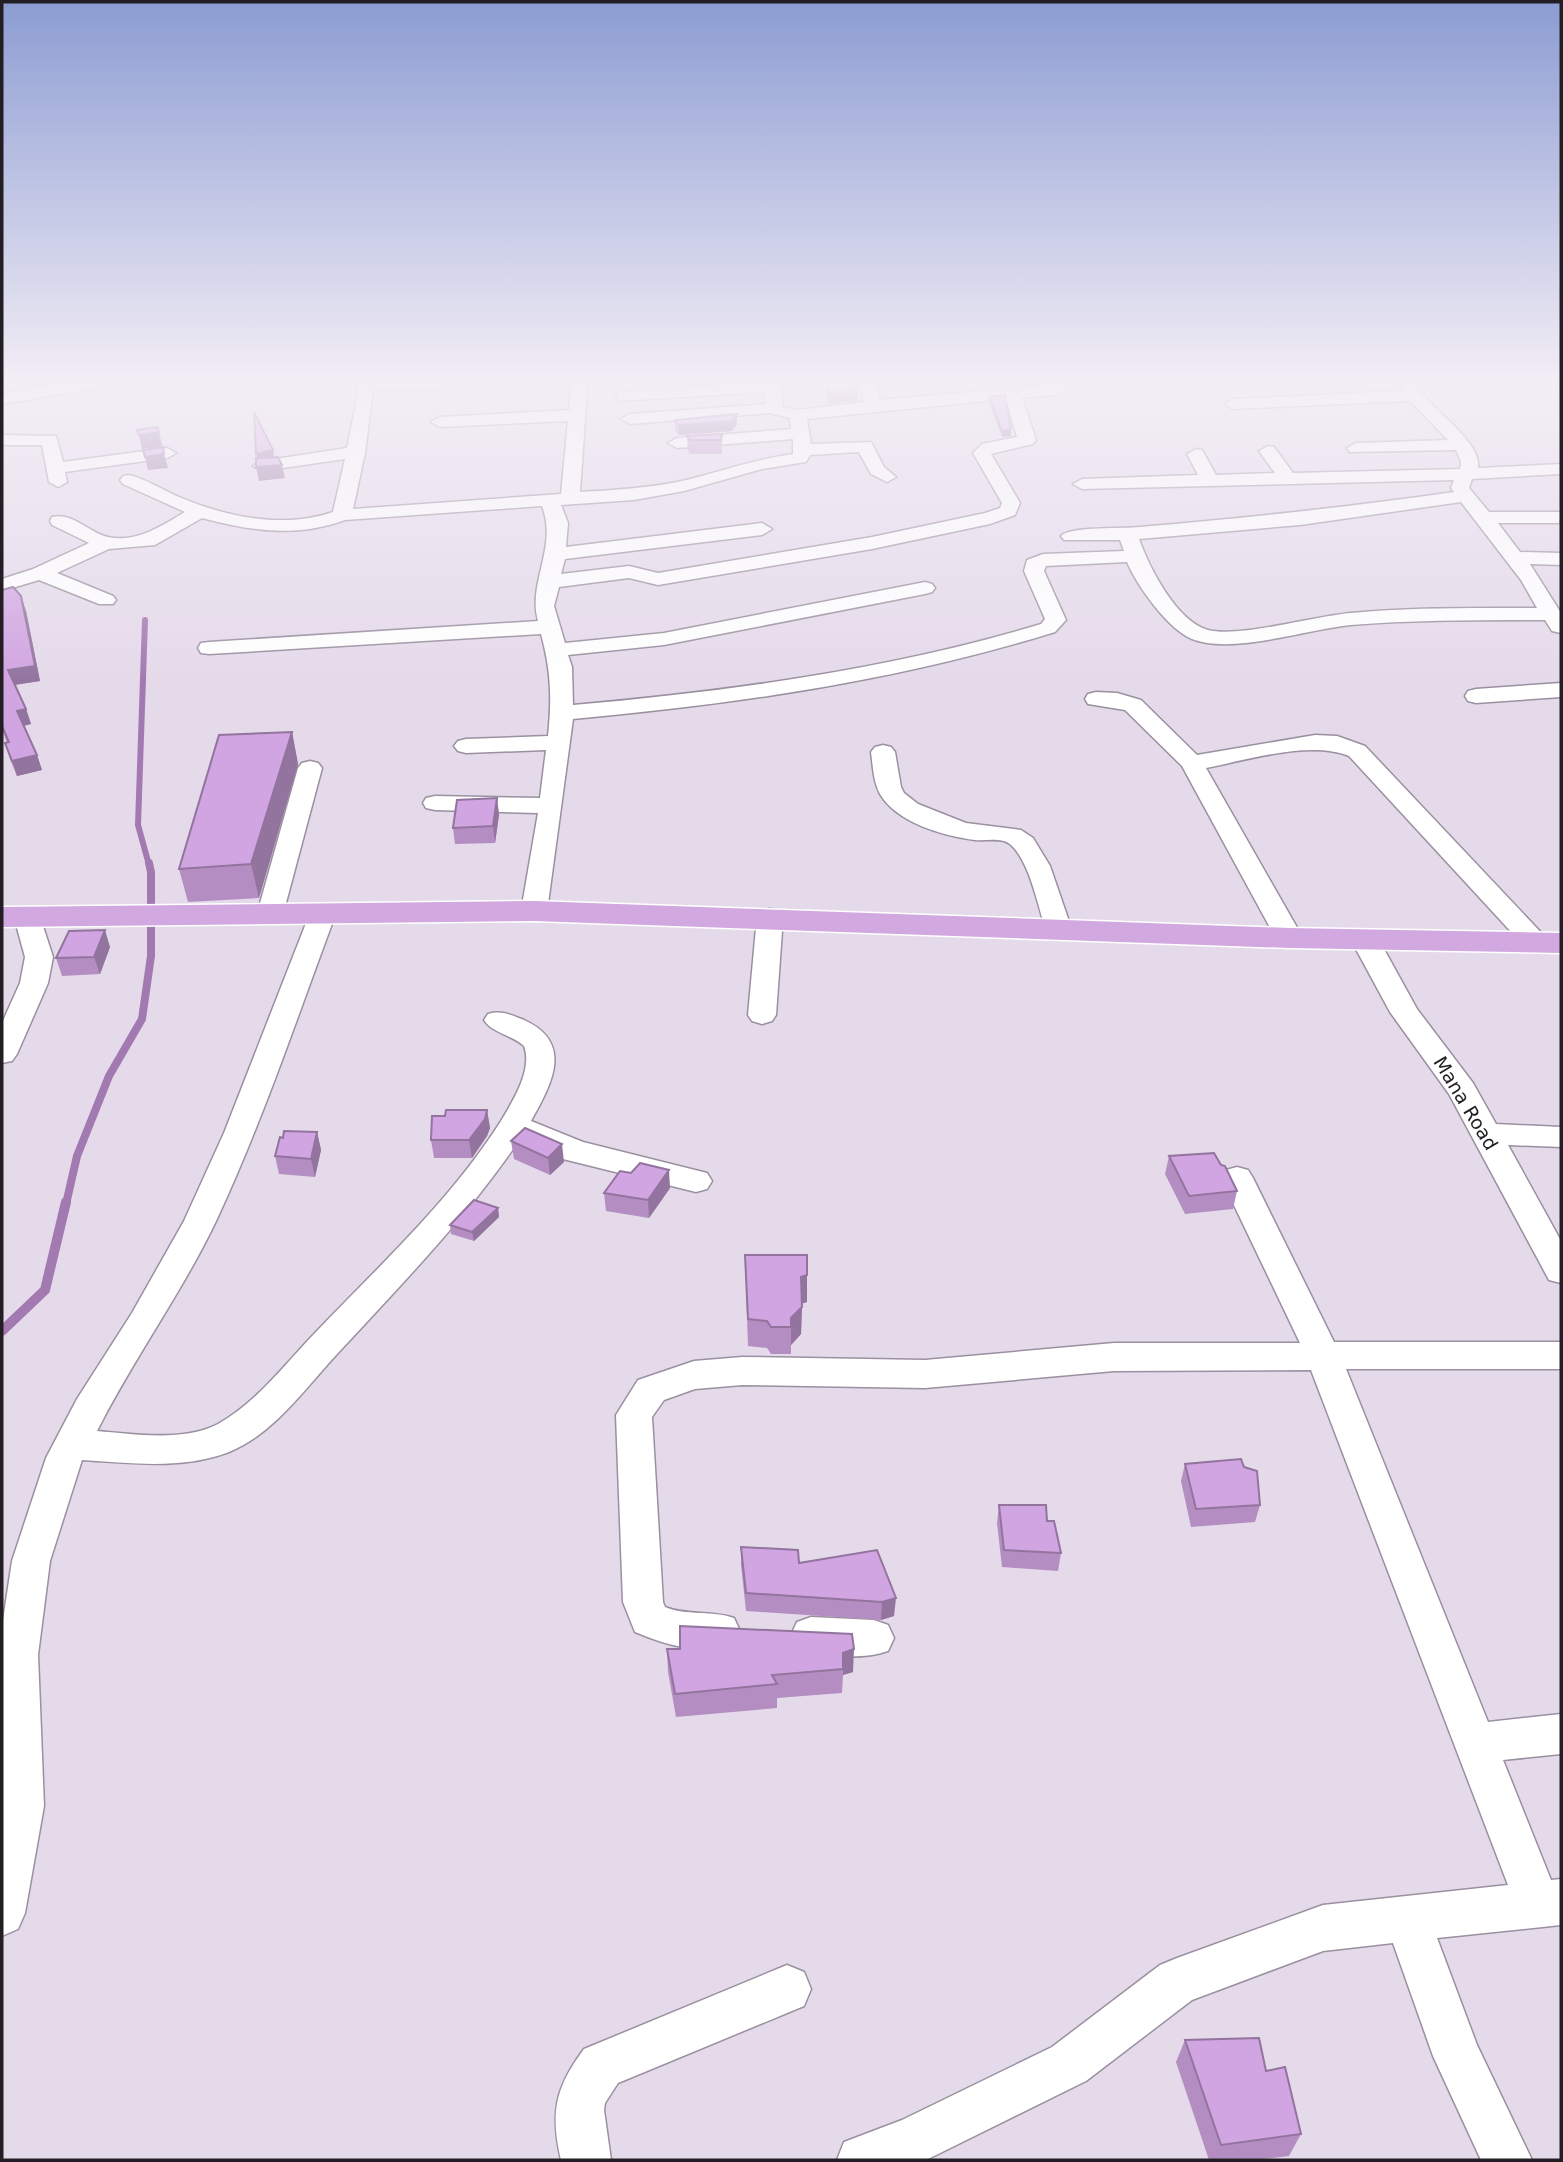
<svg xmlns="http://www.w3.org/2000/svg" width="1563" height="2162" font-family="'DejaVu Sans',sans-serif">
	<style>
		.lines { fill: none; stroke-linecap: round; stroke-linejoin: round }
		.stream-far2 { stroke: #a379b2; stroke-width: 6 }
		.stream-far1 { stroke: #a379b2; stroke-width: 8 }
		.stream { stroke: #a379b2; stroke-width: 10 }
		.minor-casing { stroke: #9a909f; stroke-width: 3 }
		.major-casing { stroke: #fff; stroke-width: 3 }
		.minor { fill: #fff; fill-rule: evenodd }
		.major { fill: #d2a8e1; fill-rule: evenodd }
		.wall { fill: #b48ec2 }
		.shaded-wall { fill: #92749e }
		.building { fill: #d1a5e1; stroke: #92749e; stroke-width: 2 }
		.labels { text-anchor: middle; stroke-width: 5; stroke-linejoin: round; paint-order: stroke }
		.street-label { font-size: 19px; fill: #221e23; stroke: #fff }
	</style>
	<rect width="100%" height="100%" fill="#e5daea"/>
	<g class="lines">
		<!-- stream-far2 -->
		<polyline class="stream-far2" points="145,620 138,825 149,865"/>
		<!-- stream-far1 -->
		<polyline class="stream-far1" points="66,1204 77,1156 109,1076 142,1019 151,956 151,872 149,863"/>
		<!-- stream -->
		<polyline class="stream" points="2,1331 45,1290 66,1202"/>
		<defs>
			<g id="minor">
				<polygon points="96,378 108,378 111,382 103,387 2,404 2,394"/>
				<path d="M354 378H465L444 389H373L365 453 353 509 561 494 568 421 440 427 431 422 440 417 569 410 572 378H588L580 492C614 490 649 488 682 481 720 472 755 459 793 454V439L677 448 668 443 677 438 791 429 790 418 769 413 630 424 621 419 630 414 766 404 765 392 618 401 616 397 618 393 624 392 763 383V378H779L783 407 798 410 864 402 859 378H875L880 400 1052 385V378H1068L1069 387 1056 395 1022 398 1036 440 1033 444 991 454 1020 503 1015 515 990 524 872 549 658 585 629 578 559 587 554 606 565 643 664 633 925 582 932 584 935 588 932 592 925 594 664 645 568 655 572 667 573 705C731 691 888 670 1041 624L1045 619 1024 571 1027 560 1043 554 1124 551 1120 540H1064L1061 536C1069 526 1124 529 1139 527 1245 518 1349 507 1454 492L1451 488 1454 480 1082 489 1073 484 1082 479 1198 475 1187 454 1196 449 1202 450 1216 475 1275 473 1259 451 1268 446 1274 447 1293 473 1460 469 1461 462 1456 450 1350 452 1347 448 1356 443 1448 440 1410 401 1233 409 1225 404 1233 399 1403 391 1396 378H1561L1560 383 1418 388C1432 411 1482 441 1478 468L1561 464V474L1472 479 1469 488 1489 512H1561L1559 523H1498L1520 552 1561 553V565L1530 564 1561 613V633L1552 631 1545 620C1480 620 1416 620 1351 625 1307 629 1233 655 1192 639 1168 629 1137 586 1127 562L1046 566 1044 571 1066 620 1055 632C898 681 736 704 573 719L547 911 543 917 534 919 525 917 521 911 538 813 435 810 426 808 423 803 426 798 435 796 540 798 546 750 466 753 458 751 454 746 458 741 466 739 548 736C552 699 551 670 541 634L209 654 201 653 198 648 201 643 209 642 538 621C527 583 558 548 542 506L345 520C296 538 251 531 202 518L155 545 109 549 57 573 113 596 116 600 113 604H99L39 580 2 591V579L33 569 89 543 52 525 50 521 52 517C73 512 89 533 108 537 137 543 161 526 185 512L123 484 120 480 123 476 129 475C146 479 163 490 179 497 227 517 283 529 333 512L345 459 262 471 253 466 262 461 347 448 358 394ZM1006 399 1017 437 982 444 973 453 1002 503 1000 508 985 513 872 537 658 573 629 566 561 574 565 559 762 535 772 529 762 523 566 547 568 523 561 505 634 500 684 491 762 469 806 462 810 455 859 452 871 474 887 482 896 477 884 467 871 442 811 444 807 419ZM1461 502 1521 580 1537 608C1475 608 1413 607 1351 613 1314 616 1239 638 1208 630 1176 621 1149 567 1139 539L1300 525Z"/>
				<polygon points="2,435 56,436 63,462 167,448 176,453 167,458 65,472 67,482 58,487 49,482 42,445 2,445"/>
				<polygon points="1561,683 1561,697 1476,703 1468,701 1465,696 1468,691 1476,689"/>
				<path d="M1096 692 1117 693 1141 700 1197 755 1315 735 1337 736 1365 746 1550 942 1546 948 1536 950 1526 948 1349 756C1310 740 1248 760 1206 768L1303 938 1299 944 1289 946 1279 944 1182 766 1125 710 1088 704 1085 699 1088 694Z"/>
				<path d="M883 745 891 747 895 752 901 787 904 793 918 804 966 823 1021 830 1033 838 1050 866 1072 930 1068 936 1059 938 1050 936 1046 930C1038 907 1030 862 1011 845 1002 837 987 841 975 840 944 836 897 823 880 794 873 781 873 766 871 752L875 747Z"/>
				<polygon points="310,761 318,763 322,768 283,914 279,920 270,922 261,920 257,914 298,768 302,763"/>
				<path d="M323 905 332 907 336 913C298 1015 263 1120 217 1219 182 1293 133 1359 97 1431 134 1434 184 1442 218 1424 256 1403 285 1364 315 1333 379 1266 451 1200 501 1121 513 1101 533 1069 524 1046 512 1035 492 1033 484 1020L488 1014C502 1010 511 1015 524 1020 575 1043 551 1085 531 1121L583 1142 707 1173 712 1181 707 1189 696 1192 563 1159 520 1139C467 1217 402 1284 338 1353 306 1387 274 1434 229 1452 182 1470 131 1463 82 1460L50 1561 38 1655 44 1806 25 1913 18 1929 2 1936V1627L12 1561 46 1458 77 1399 132 1313 184 1221 224 1133 310 913 314 907Z"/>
				<polygon points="27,909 36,911 40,917 53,957 48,983 17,1054 12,1061 2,1063 2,1023 20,983 25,957 14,917 18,911"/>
				<polygon points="770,909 779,911 783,917 776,1015 772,1021 762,1024 752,1021 748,1015 757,917 761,911"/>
				<polygon points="1365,932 1375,934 1379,940 1417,1009 1473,1083 1496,1124 1561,1127 1561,1147 1508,1145 1561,1241 1561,1283 1549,1280 1449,1094 1390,1012 1351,940 1355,934"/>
				<path d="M1237 1167 1248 1170 1253 1178 1334 1342H1561V1369H1346L1488 1722 1561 1714V1754L1503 1760 1551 1880 1561 1879V1925L1437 1938 1477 2045 1532 2160H1481L1433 2056 1393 1943 1323 1951 1192 2000 1086 2081 926 2160H837L844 2142 902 2120 1052 2047 1160 1965 1177 1958 1323 1905 1508 1885 1311 1370 1114 1371 925 1388 742 1385 695 1389 664 1400 652 1417 663 1602 665 1607C686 1616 712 1610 734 1618L740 1631 734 1644C702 1656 666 1645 635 1632L623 1602 616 1415 638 1380 694 1361 742 1357 925 1360 1114 1343H1300L1221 1178 1226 1170Z"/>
				<path d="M811 1617 874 1620 888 1625 894 1638 888 1651C862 1660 823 1657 797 1648L791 1635 797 1622Z"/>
				<path d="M787 1965 804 1972 811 1989 804 2006 618 2083 605 2103 604 2110 611 2160H561C550 2113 555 2088 584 2049Z"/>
			</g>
			<polygon id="major" points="534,901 1289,928 1561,933 1561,953 1289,948 534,921 2,927 2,907"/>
		</defs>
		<!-- minor casing -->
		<use href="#minor" class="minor-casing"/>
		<!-- major casing -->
		<use href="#major" class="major-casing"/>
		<!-- minor -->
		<use href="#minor" class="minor"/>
		<!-- major -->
		<use href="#major" class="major"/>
	</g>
	<!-- wall -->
	<g class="wall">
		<polygon points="824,378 852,378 858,389 858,400 828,404"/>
		<polygon points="980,378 1005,378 1005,386 983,388"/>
		<polygon points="989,397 1011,429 1011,436 1002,437 989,403"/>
		<polygon points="675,420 737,424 732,431 679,435 675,430"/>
		<polygon points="722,434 722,454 690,454 688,450 687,436"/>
		<polygon points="2,590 26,611 40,681 15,685 26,709 31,724 24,726 37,755 42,770 17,776 10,759 5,743 7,743 2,729"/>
		<polygon points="292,732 298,764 259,898 188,902 179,869"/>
		<polygon points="497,798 499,815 495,843 455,844 453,828"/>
		<polygon points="110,947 100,974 62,976 56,958"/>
		<polygon points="487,1110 490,1128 487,1136 472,1158 434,1158 431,1140 445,1116"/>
		<polygon points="317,1132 321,1150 315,1177 279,1174 275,1156"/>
		<polygon points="511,1141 564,1162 550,1175 514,1159"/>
		<polygon points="1169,1156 1221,1165 1237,1191 1233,1209 1185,1214 1165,1174"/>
		<polygon points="670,1188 649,1218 606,1211 604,1193"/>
		<polygon points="498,1208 499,1217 474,1241 451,1234 450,1225"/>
		<polygon points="745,1255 807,1302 802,1303 801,1334 791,1345 791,1354 771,1354 767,1348 748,1346"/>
		<polygon points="1185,1464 1260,1505 1255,1522 1191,1527 1181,1481"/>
		<polygon points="999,1505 1047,1521 1061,1553 1058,1571 1002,1567 997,1523"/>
		<polygon points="741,1547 799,1563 877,1550 894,1616 881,1620 746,1611 741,1565"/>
		<polygon points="680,1626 853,1672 843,1675 842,1693 777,1698 777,1708 676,1717 668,1672 667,1649 680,1649"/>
		<polygon points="1185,2040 1266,2071 1301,2134 1289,2156 1255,2160 1209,2160 1176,2062"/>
	</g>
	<!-- shaded-wall -->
	<g class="shaded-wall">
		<polygon points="18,378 52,378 53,383 20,388"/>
		<polygon points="984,378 1005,378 1005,386 983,388"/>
		<polygon points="858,389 858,400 828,404 828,392"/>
		<polygon points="737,414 737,424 732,431 679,435 678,425"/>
		<polygon points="1011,429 1011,436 1002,437 1002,431"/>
		<polygon points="159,432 162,446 142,449 139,435"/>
		<polygon points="273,450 274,457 258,460 256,454"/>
		<polygon points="164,454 168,468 148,470 145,457"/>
		<polygon points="282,465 285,478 259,481 256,467"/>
		<polygon points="21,596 26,611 40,681 13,685 8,670"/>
		<polygon points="26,709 31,724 22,726 17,711"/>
		<polygon points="292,732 298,764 259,898 251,864"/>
		<polygon points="37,755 42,770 17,776 12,761"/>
		<polygon points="497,798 499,815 495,843 493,826"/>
		<polygon points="105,930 110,947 100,974 94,957"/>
		<polygon points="487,1110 490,1128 487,1136 472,1158 469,1140"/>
		<polygon points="317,1132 321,1150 315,1177 311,1159"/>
		<polygon points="562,1144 564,1162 550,1175 548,1158"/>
		<polygon points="669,1170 670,1188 649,1218 648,1200"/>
		<polygon points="498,1208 499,1217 474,1241 472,1232"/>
		<polygon points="807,1275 807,1302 801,1304 801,1277"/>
		<polygon points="802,1307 801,1334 791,1345 791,1318"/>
		<polygon points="896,1598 894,1616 881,1620 882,1602"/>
		<polygon points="854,1649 853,1672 843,1675 843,1653"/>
	</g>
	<!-- building -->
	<g class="building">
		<polygon points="826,378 852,378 858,389 828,392"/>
		<polygon points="1005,395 1011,429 1002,431 989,397"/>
		<polygon points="254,412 273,450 256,454"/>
		<polygon points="737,414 732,421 678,425 675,420"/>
		<polygon points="157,427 159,432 139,435 137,430"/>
		<polygon points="722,434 721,440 690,440 687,436"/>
		<polygon points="163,447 164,454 145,457 143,450"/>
		<polygon points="278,457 282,465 256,467 256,458"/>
		<polygon points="13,587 21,596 35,666 8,670 26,709 17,711 37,755 12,761 5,743 9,742 2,726 2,590"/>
		<polygon points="292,732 251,864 179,869 219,735"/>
		<polygon points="497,798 493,826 453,828 457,800"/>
		<polygon points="105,930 94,957 56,958 69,931"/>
		<polygon points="446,1110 487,1110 485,1119 469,1140 431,1140 432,1116 445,1116"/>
		<polygon points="525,1128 562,1144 548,1158 511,1141"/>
		<polygon points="284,1131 317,1132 311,1159 275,1156 280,1137 283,1138"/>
		<polygon points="1214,1153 1221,1165 1225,1166 1237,1191 1189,1196 1169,1156"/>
		<polygon points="640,1163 669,1170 648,1200 604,1193 620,1171 631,1173"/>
		<polygon points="474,1200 498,1208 472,1232 450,1225"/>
		<polygon points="745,1255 807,1255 807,1275 801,1277 802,1307 791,1318 791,1327 771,1327 767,1321 748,1319"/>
		<polygon points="1241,1459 1244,1467 1257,1471 1260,1505 1196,1509 1185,1464"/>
		<polygon points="999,1505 1046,1505 1047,1521 1054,1521 1061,1553 1004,1550"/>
		<polygon points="741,1547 798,1550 799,1563 877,1550 896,1598 882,1602 746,1593"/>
		<polygon points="680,1626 852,1634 854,1649 843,1653 843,1669 772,1675 777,1684 675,1694 667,1649 680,1649"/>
		<polygon points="1259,2038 1266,2071 1285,2067 1301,2134 1221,2145 1185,2040"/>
	</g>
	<!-- sky -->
	<linearGradient id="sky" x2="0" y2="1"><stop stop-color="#8c9cd2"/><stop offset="0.56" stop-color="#f3eef6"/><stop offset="1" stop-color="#f3eef6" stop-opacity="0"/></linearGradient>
	<rect width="1563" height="681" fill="url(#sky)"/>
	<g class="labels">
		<!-- street labels -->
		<g class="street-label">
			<text transform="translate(1466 1103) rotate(59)" y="7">Mana Road</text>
		</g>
	</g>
	<!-- border -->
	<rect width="1563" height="2162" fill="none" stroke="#221e23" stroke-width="7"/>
</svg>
